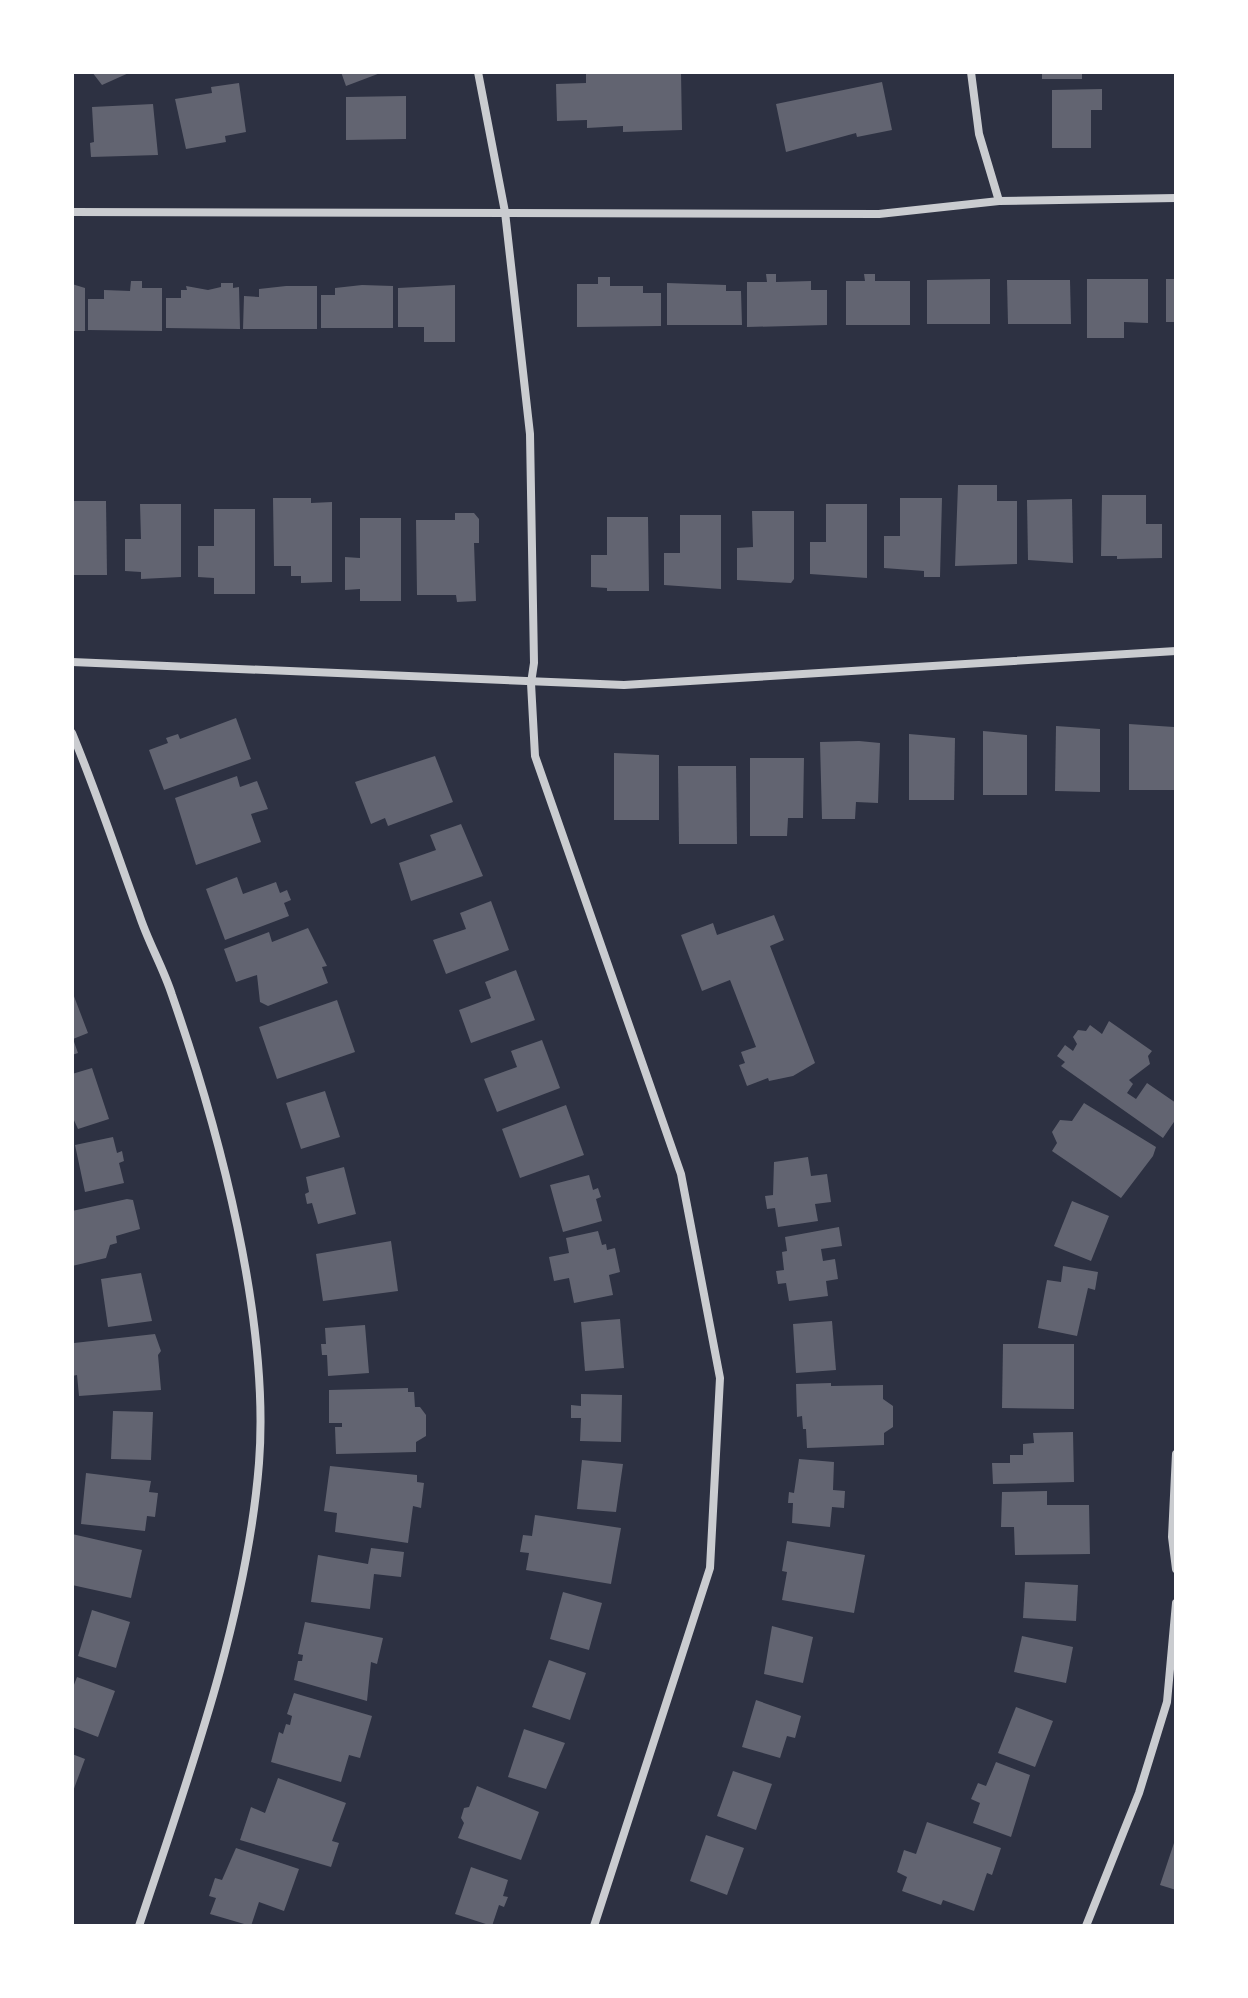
<svg xmlns="http://www.w3.org/2000/svg" width="1248" height="1998" font-family="'Fira Sans Condensed',sans-serif">
	<style>
		.building { fill: #626471 }
		.lines { fill: none; stroke-linecap: round; stroke-linejoin: round }
		.minor { stroke: #caccd0; stroke-width: 8 }
	</style>
	<rect width="100%" height="100%" fill="#2d3142"/>
	<!-- building -->
	<g class="building">
		<polygon points="92,72 131,72 102,85"/>
		<polygon points="341,72 383,72 346,86"/>
		<polygon points="681,72 682,130 623,132 623,126 587,128 587,120 557,121 556,84 586,83 586,74"/>
		<rect x="1042" y="72" width="40" height="7"/>
		<polygon points="882,82 892,130 857,137 856,133 786,152 776,104"/>
		<polygon points="239,83 246,132 225,136 226,142 186,149 175,99 212,93 211,87"/>
		<polygon points="1102,89 1102,110 1091,110 1091,148 1052,148 1052,90"/>
		<polygon points="406,96 406,139 346,140 346,97"/>
		<polygon points="153,104 158,155 91,157 90,143 94,142 92,107"/>
		<polygon points="766,274 776,274 776,282 811,281 811,290 827,290 827,325 747,327 747,282 767,282"/>
		<polygon points="864,274 875,274 875,281 910,281 910,325 846,325 846,281 865,281"/>
		<polygon points="598,277 610,277 610,286 643,286 643,293 661,293 661,326 577,327 577,284 598,284"/>
		<polygon points="990,279 990,324 927,324 927,280"/>
		<polygon points="1087,279 1148,279 1148,323 1124,322 1124,338 1087,338"/>
		<rect x="1166" y="279" width="10" height="43"/>
		<polygon points="1007,280 1070,280 1071,324 1008,324"/>
		<polygon points="131,281 142,281 142,288 162,288 162,331 88,330 88,299 104,299 104,290 130,291"/>
		<polygon points="221,283 233,283 233,288 239,287 240,329 166,328 166,298 181,298 181,290 187,290 186,286 208,290 221,287"/>
		<polygon points="667,283 726,285 726,291 741,291 742,325 667,325"/>
		<polygon points="72,284 85,288 85,331 72,331"/>
		<polygon points="362,285 393,286 393,328 321,328 321,295 335,295 335,288"/>
		<polygon points="455,285 455,342 424,342 424,327 398,327 398,288"/>
		<polygon points="286,286 317,286 317,329 243,329 244,296 259,297 259,289"/>
		<polygon points="958,485 997,485 997,501 1017,501 1017,564 955,566"/>
		<polygon points="1102,495 1146,495 1146,524 1162,524 1162,558 1117,559 1117,556 1101,556"/>
		<polygon points="273,498 311,498 311,503 332,502 332,582 301,583 301,576 291,576 291,566 274,566"/>
		<polygon points="900,498 942,498 940,577 924,577 924,571 884,568 884,536 900,536"/>
		<polygon points="1072,499 1073,563 1028,560 1027,500"/>
		<polygon points="72,501 106,501 107,575 72,575"/>
		<polygon points="140,504 181,504 181,577 141,579 141,572 125,571 125,539 141,539"/>
		<polygon points="826,504 867,504 867,578 810,574 810,542 826,542"/>
		<polygon points="214,509 255,509 255,594 214,594 214,578 198,577 198,546 214,546"/>
		<polygon points="752,511 794,511 794,579 791,583 737,580 737,548 753,547"/>
		<polygon points="455,513 474,513 479,519 479,543 474,543 476,601 457,602 456,595 417,595 416,520 455,520"/>
		<polygon points="680,515 721,515 721,589 664,585 664,553 680,553"/>
		<polygon points="607,517 648,517 649,591 607,591 607,588 591,587 591,555 607,555"/>
		<polygon points="360,518 401,518 401,601 360,601 360,589 345,590 345,557 360,558"/>
		<polygon points="236,718 251,759 164,790 149,750 168,743 166,738 178,734 180,739"/>
		<polygon points="1129,724 1174,727 1174,790 1129,790"/>
		<polygon points="1056,726 1100,729 1100,792 1055,791"/>
		<polygon points="983,731 1027,735 1027,795 983,795"/>
		<polygon points="909,734 955,738 954,800 909,800"/>
		<polygon points="859,741 880,743 878,803 856,802 855,819 822,819 820,742"/>
		<polygon points="614,753 659,755 659,820 614,820"/>
		<polygon points="435,756 453,802 388,826 385,818 371,824 355,782"/>
		<polygon points="750,758 804,758 803,818 788,818 787,836 750,836"/>
		<polygon points="678,766 736,766 737,844 679,844"/>
		<polygon points="237,776 240,787 257,781 268,809 251,814 261,842 196,865 175,798"/>
		<polygon points="461,824 483,876 411,901 399,863 436,850 430,835"/>
		<polygon points="237,877 243,894 276,882 280,893 287,890 291,900 284,903 289,916 225,940 206,889"/>
		<polygon points="491,901 509,950 446,974 433,940 466,929 460,913"/>
		<polygon points="774,915 784,940 770,946 815,1063 793,1076 769,1081 768,1078 747,1086 739,1065 745,1063 741,1052 756,1047 730,980 702,991 681,935 713,923 717,935"/>
		<polygon points="308,928 327,966 322,967 328,983 268,1006 260,1002 257,975 236,982 224,949 269,932 272,942"/>
		<polygon points="516,970 535,1020 471,1043 459,1010 491,998 485,982"/>
		<polygon points="72,991 88,1033 73,1039 78,1053 72,1055"/>
		<polygon points="337,1000 355,1052 277,1079 259,1027"/>
		<polygon points="1109,1021 1152,1051 1148,1056 1150,1064 1129,1080 1133,1084 1127,1093 1136,1099 1147,1083 1176,1103 1176,1119 1163,1138 1061,1066 1065,1062 1057,1056 1065,1045 1073,1051 1077,1044 1073,1037 1078,1030 1086,1031 1090,1025 1102,1034"/>
		<polygon points="542,1040 560,1088 497,1112 484,1079 517,1067 511,1051"/>
		<polygon points="92,1068 109,1119 78,1129 72,1116 72,1074"/>
		<polygon points="325,1091 340,1137 301,1149 286,1103"/>
		<polygon points="1084,1103 1156,1147 1153,1156 1121,1198 1052,1151 1057,1143 1052,1132 1060,1120 1072,1121"/>
		<polygon points="566,1105 584,1155 520,1178 502,1129"/>
		<polygon points="113,1137 117,1153 122,1151 124,1161 119,1163 124,1183 85,1192 75,1145"/>
		<polygon points="808,1157 811,1176 827,1174 831,1202 815,1204 818,1221 778,1227 775,1208 767,1209 765,1196 773,1195 774,1162"/>
		<polygon points="344,1167 356,1214 318,1224 312,1203 307,1204 305,1194 309,1192 306,1177"/>
		<polygon points="589,1175 593,1190 598,1188 601,1197 596,1199 602,1221 563,1232 550,1185"/>
		<polygon points="127,1199 133,1200 140,1229 116,1236 117,1243 110,1245 106,1258 72,1266 72,1211"/>
		<polygon points="1072,1201 1109,1216 1091,1261 1054,1246"/>
		<polygon points="839,1227 842,1246 821,1249 823,1261 835,1259 838,1279 826,1281 828,1296 789,1301 786,1283 778,1284 776,1271 784,1270 782,1252 787,1251 785,1237"/>
		<polygon points="598,1231 602,1245 606,1244 607,1250 615,1248 620,1272 609,1275 613,1295 574,1303 569,1278 554,1281 549,1257 569,1253 566,1238"/>
		<polygon points="391,1241 398,1291 323,1301 316,1254"/>
		<polygon points="1063,1266 1098,1272 1095,1290 1088,1288 1077,1336 1038,1328 1047,1280 1061,1282"/>
		<polygon points="141,1273 152,1321 108,1327 101,1279"/>
		<polygon points="620,1319 624,1368 585,1371 581,1322"/>
		<polygon points="832,1321 836,1370 796,1373 793,1324"/>
		<polygon points="365,1325 369,1373 328,1376 327,1355 322,1355 321,1344 326,1344 325,1328"/>
		<polygon points="155,1334 161,1351 158,1355 161,1390 79,1396 77,1375 72,1376 74,1343"/>
		<polygon points="1003,1344 1074,1344 1074,1409 1002,1408"/>
		<polygon points="831,1383 831,1386 883,1385 883,1399 893,1406 893,1427 884,1433 884,1445 807,1448 806,1429 803,1429 802,1416 797,1417 796,1384"/>
		<polygon points="408,1388 408,1392 414,1392 415,1407 420,1407 426,1415 426,1436 416,1442 416,1452 336,1454 335,1427 342,1427 342,1423 329,1423 329,1390"/>
		<polygon points="581,1394 622,1395 621,1442 580,1441 581,1418 571,1418 571,1405 581,1406"/>
		<polygon points="113,1411 153,1412 151,1460 111,1459"/>
		<polygon points="1073,1432 1074,1482 993,1484 992,1463 1010,1463 1010,1455 1023,1455 1023,1444 1034,1443 1033,1433"/>
		<polygon points="799,1459 834,1462 833,1490 845,1491 844,1508 832,1507 830,1527 792,1523 793,1503 788,1503 789,1492 794,1493"/>
		<polygon points="582,1460 623,1464 616,1512 577,1509"/>
		<polygon points="330,1466 417,1475 417,1482 424,1483 421,1508 413,1506 408,1543 335,1532 337,1513 324,1511"/>
		<polygon points="86,1473 151,1481 149,1492 158,1493 155,1517 147,1516 145,1531 81,1524"/>
		<polygon points="1047,1491 1047,1505 1089,1505 1090,1554 1015,1555 1014,1527 1001,1527 1002,1492"/>
		<polygon points="535,1515 621,1528 611,1584 526,1570 529,1553 520,1552 523,1535 532,1536"/>
		<polygon points="72,1534 142,1550 131,1598 72,1585"/>
		<polygon points="787,1541 865,1555 854,1613 782,1600 787,1572 782,1571"/>
		<polygon points="371,1548 404,1552 401,1577 374,1574 370,1609 311,1602 318,1555 368,1564"/>
		<polygon points="1025,1582 1078,1585 1076,1621 1023,1618"/>
		<polygon points="563,1592 602,1603 589,1650 550,1639"/>
		<polygon points="92,1610 130,1622 116,1668 78,1656"/>
		<polygon points="305,1622 383,1638 377,1664 371,1662 367,1701 294,1680 298,1661 302,1661 303,1655 298,1654"/>
		<polygon points="772,1626 813,1637 803,1683 764,1674"/>
		<polygon points="1022,1636 1073,1647 1066,1683 1014,1672"/>
		<polygon points="549,1660 586,1673 570,1720 532,1707"/>
		<polygon points="77,1677 115,1691 98,1737 72,1727 72,1690"/>
		<polygon points="294,1693 372,1716 360,1758 349,1755 341,1782 271,1762 279,1732 283,1734 286,1724 290,1725 292,1716 287,1714"/>
		<polygon points="756,1700 801,1716 795,1738 787,1736 780,1758 742,1747"/>
		<polygon points="1016,1707 1053,1721 1035,1767 998,1753"/>
		<polygon points="524,1729 565,1743 546,1789 508,1777"/>
		<polygon points="72,1754 85,1759 72,1794"/>
		<polygon points="996,1762 1030,1775 1011,1837 973,1823 980,1803 971,1799 978,1783 986,1786"/>
		<polygon points="733,1771 772,1784 756,1830 717,1816"/>
		<polygon points="278,1778 346,1803 332,1841 339,1843 331,1867 240,1840 251,1807 265,1813"/>
		<polygon points="477,1786 539,1812 521,1860 458,1838 464,1823 461,1818 464,1808 469,1807"/>
		<polygon points="927,1822 1001,1848 992,1875 987,1873 974,1911 943,1900 941,1905 902,1891 907,1877 897,1872 904,1850 916,1854"/>
		<polygon points="706,1835 744,1848 727,1895 690,1881"/>
		<polygon points="1176,1837 1176,1890 1160,1885"/>
		<polygon points="236,1848 299,1869 284,1911 259,1902 251,1926 210,1914 216,1898 209,1896 215,1878 222,1880"/>
		<polygon points="471,1867 508,1880 503,1896 508,1897 504,1907 499,1905 492,1926 455,1914"/>
	</g>
	<g class="lines">
		<!-- minor -->
		<g class="minor">
			<polyline points="478,72 505,212 530,434 534,663 531,683 535,756 681,1174 720,1378 710,1568 594,1926"/>
			<polyline points="971,72 979,134 999,201"/>
			<polyline points="72,212 879,214 999,201 1176,198"/>
			<polyline points="72,662 624,685 1176,651"/>
			<path d="M72 733C97 793 117 854 139 914 148 942 163 967 172 995 219 1130 270 1320 259 1463 247 1616 187 1781 139 1926"/>
			<polyline points="1176,1454 1172,1537 1176,1569"/>
			<polyline points="1086,1926 1139,1793 1167,1702 1176,1603"/>
		</g>
	</g>
	<!-- border -->
	<rect width="1248" height="1998" fill="none" stroke="#ffffff" stroke-width="148"/>
</svg>
